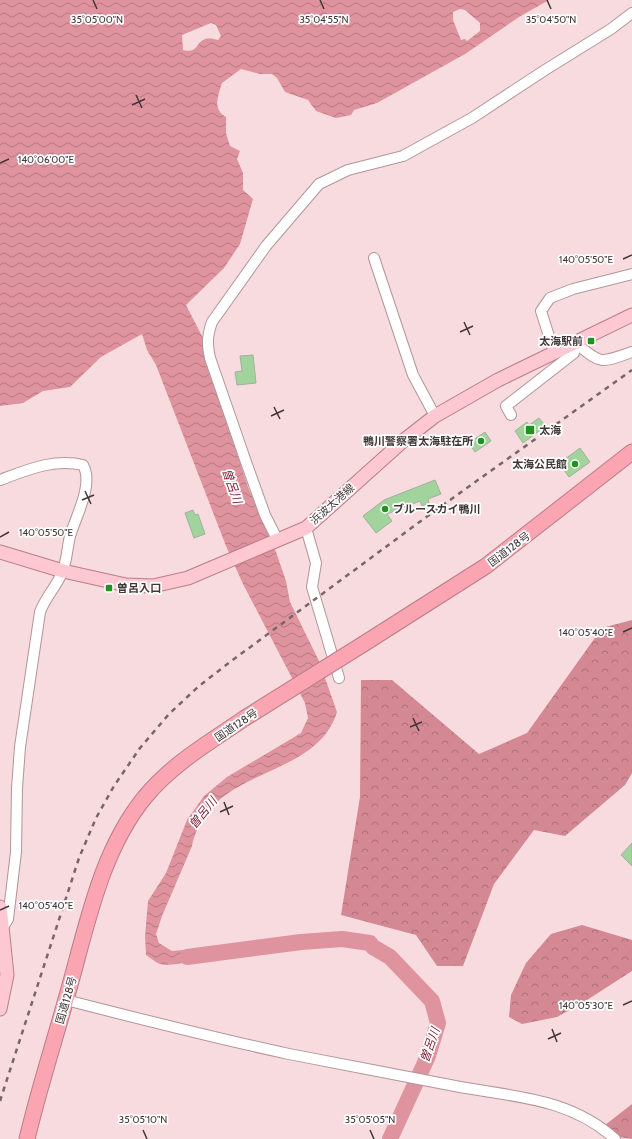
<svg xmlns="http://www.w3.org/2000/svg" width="632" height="1139" font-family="Cabin,'Noto Sans JP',sans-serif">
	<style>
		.forest { fill: url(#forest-crowns) }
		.water { fill: url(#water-waves); fill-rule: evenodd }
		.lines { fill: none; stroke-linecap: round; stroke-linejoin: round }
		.river { stroke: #df939f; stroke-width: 16 }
		.building { fill: #a1d39c; stroke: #a0b19e }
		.minor-casing { stroke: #b1969a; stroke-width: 12 }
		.major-casing { stroke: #ba7e87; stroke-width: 15 }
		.highway-casing { stroke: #ba7e87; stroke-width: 17 }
		.minor { stroke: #fff; stroke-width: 10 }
		.major { stroke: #fdc8d1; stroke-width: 13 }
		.highway { stroke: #fba4b2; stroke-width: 15 }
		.rail { stroke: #776768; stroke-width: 2.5; stroke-dasharray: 5 5; stroke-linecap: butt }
		.highway-bridge-casing { stroke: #ba7e87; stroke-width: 17; stroke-linecap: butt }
		.highway-bridge { stroke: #fba4b2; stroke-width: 15 }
		.ticks { fill: none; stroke: #423738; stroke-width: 1.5 }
		.poi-dot { fill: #20921e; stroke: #fff; stroke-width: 1.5 }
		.labels { text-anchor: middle; stroke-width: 3.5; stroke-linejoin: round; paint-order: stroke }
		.poi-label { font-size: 11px; font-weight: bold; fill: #423738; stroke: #fff; text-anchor: end }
		.street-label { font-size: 11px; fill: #423738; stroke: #fff }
		.water-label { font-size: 12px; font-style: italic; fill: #7d243b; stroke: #fff }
		.ticks-label { font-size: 10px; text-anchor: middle; fill: #423738; stroke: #fff; stroke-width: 3.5; stroke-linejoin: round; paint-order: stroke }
	</style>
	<defs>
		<pattern id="forest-crowns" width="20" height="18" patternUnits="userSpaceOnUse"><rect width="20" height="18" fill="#d38894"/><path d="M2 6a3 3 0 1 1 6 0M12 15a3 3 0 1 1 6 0" fill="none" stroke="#ad707a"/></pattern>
		<pattern id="water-waves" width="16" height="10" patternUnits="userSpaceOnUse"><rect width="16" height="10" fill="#df939f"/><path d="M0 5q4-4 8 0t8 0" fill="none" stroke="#b67983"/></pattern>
	</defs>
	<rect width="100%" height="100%" fill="#f8dbde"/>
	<!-- forest -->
	<g class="forest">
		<polygon points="632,620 632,773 625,785 565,836 534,830 494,884 463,966 437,966 416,935 341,915 360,797 361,680 392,680 479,754 527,733 602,628"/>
		<polygon points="582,925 632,940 632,971 587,1000 557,1017 522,1024 509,1017 511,995 526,963 551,934"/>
		<polygon points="632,1104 632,1139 612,1136 600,1129"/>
	</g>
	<!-- water -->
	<path class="water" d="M0 0H549L519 17 465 54 377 103 354 110 351 115 336 118 316 111 308 100 285 92 277 78 272 74H260L241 69 222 83C218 96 212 109 226 117V133L230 146 240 151 237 159 243 173V190L253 199 240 244 224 268 186 305 203 338 214 383 248 487 276 552 286 581 290 602 319 661 337 712C322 761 263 768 227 794 219 799 214 806 208 813 200 823 194 834 192 846L162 916 156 934 159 943 172 951 196 949 211 956C201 960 170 967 160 964 155 962 151 958 146 955L145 936 148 901 166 873 187 820 204 796 227 777 301 733 308 718 305 703 243 584 226 546 156 365 147 350 142 334 101 357 70 387 43 391 23 403 0 406ZM460 9 465 10 480 23V31L467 41 465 39 461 40 453 20V12ZM211 23 216 25 221 36 218 40C214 39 209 38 205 39 195 43 198 54 183 50L182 35Z"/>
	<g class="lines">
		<!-- river -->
		<polyline class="river" points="187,957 301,942 342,939 370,943 373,947 390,957 432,1001 438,1023 428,1056 390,1139"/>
	</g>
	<!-- building -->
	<g class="building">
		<polygon points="253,355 256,383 237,385 235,372 242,371 240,356"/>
		<polygon points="539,418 544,424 541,426 543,428 523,443 515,431 527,422 529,425"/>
		<polygon points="485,432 491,441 475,452 469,443"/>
		<polygon points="580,448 590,462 569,477 561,466 567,462 565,459"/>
		<polygon points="435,480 441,494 428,499 429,503 422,506 420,501 387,514 392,521 376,533 363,516 384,500"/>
		<polygon points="193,510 195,515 198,514 205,534 194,538 185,513"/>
		<polygon points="632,843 632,866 621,855"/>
	</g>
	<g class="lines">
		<defs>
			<g id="minor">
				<polyline points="374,258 413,375 435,416"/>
				<path d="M574 342C602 364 598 364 632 352"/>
				<polyline points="554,352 541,311 550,298 573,289 632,274"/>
				<polyline points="511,415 506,406 574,353 574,342"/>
				<path d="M0 480C27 470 54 458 83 465 94 484 76 516 70 536 67 548 67 563 61 575 55 588 45 598 40 612L20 747 17 788 16 852 8 919 3 927"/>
				<polyline points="306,528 316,563 312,587 339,678"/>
				<path d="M278 541 265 515 246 462 210 358C207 344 207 336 212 322L266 246 319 184 348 170 403 156 472 118 545 70 611 29 632 13"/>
				<path d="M66 1000C140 1019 214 1038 289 1054 344 1065 400 1075 455 1086 512 1097 569 1097 615 1139"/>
			</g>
			<g id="major">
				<polyline points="0,552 63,571 126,585 153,586 188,578 306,528 403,441 435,416 498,380 632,315"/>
				<polyline points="0,907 7,975 0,1009"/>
			</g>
			<g id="highway">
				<polyline points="365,643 486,566 632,452"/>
				<path d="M27 1139C38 1092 53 1046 66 999 86 931 99 853 145 797 172 764 210 742 245 718"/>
			</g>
		</defs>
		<!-- minor casing -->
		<use href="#minor" class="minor-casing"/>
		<!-- major casing -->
		<use href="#major" class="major-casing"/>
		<!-- highway casing -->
		<use href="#highway" class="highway-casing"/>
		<!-- minor -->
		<use href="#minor" class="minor"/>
		<!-- major -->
		<use href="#major" class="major"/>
		<!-- highway -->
		<use href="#highway" class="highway"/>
		<!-- rail -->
		<polyline class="rail" points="0,1101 79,858 96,818 114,786 140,748 169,714 199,686 230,662 429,515 632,370"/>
		<defs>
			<polyline id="highway-bridge" points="245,718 365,643"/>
		</defs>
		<!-- highway-bridge casing -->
		<use href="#highway-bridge" class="highway-bridge-casing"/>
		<!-- highway-bridge -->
		<use href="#highway-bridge" class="highway-bridge"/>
	</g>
	<!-- ticks -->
	<path class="ticks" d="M93 0 97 9M320 0 324 9M547 0 551 9M136 95 142 108M132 105 145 99M0 163 9 159M623 259 632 255M464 322 470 335M460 332 473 326M274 407 280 419M271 416 284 410M85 491 91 504M82 500 94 495M0 537 9 532M623 632 632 628M413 718 419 731M410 727 422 722M224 802 229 815M220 812 233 806M0 910 9 906M623 1005 632 1001M552 1029 557 1042M548 1039 561 1033M143 1130 147 1139M370 1130 374 1139"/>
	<!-- markers -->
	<g class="poi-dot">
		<rect x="587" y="337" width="8" height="8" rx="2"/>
		<rect x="525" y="425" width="10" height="10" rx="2"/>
		<circle cx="481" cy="441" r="4"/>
		<circle cx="575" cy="464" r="4"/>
		<circle cx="385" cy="509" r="4"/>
		<rect x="105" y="584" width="8" height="8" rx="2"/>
	</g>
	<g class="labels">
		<!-- poi labels -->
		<g class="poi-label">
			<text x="583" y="345">太海駅前</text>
			<text x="539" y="434" text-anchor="start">太海</text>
			<text x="473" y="445">鴨川警察署太海駐在所</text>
			<text x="567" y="468">太海公民館</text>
			<text x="393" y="513" text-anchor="start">ブルースカイ鴨川</text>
			<text x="117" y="592" text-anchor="start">曽呂入口</text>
		</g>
		<!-- street labels -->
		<g class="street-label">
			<text transform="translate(332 504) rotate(-42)" y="4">浜波太港線</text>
			<text transform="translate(509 549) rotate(-37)" y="4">国道128号</text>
			<text transform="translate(236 725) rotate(-34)" y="4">国道128号</text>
			<text transform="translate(66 1000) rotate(-74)" y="4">国道128号</text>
		</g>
		<!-- water labels -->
		<g class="water-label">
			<text transform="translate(232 486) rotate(71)" y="4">曽呂川</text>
			<text transform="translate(203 813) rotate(-51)" y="4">曽呂川</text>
			<text transform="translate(430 1045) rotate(-71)" y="4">曽呂川</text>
		</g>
	</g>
	<g class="ticks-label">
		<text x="97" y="23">35°05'00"N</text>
		<text x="324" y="23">35°04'55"N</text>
		<text x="551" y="23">35°04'50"N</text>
		<text x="46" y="163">140°06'00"E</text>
		<text x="586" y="263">140°05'50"E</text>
		<text x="46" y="536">140°05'50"E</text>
		<text x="586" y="636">140°05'40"E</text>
		<text x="46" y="909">140°05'40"E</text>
		<text x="586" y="1009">140°05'30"E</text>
		<text x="143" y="1123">35°05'10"N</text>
		<text x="370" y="1123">35°05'05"N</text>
	</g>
</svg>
